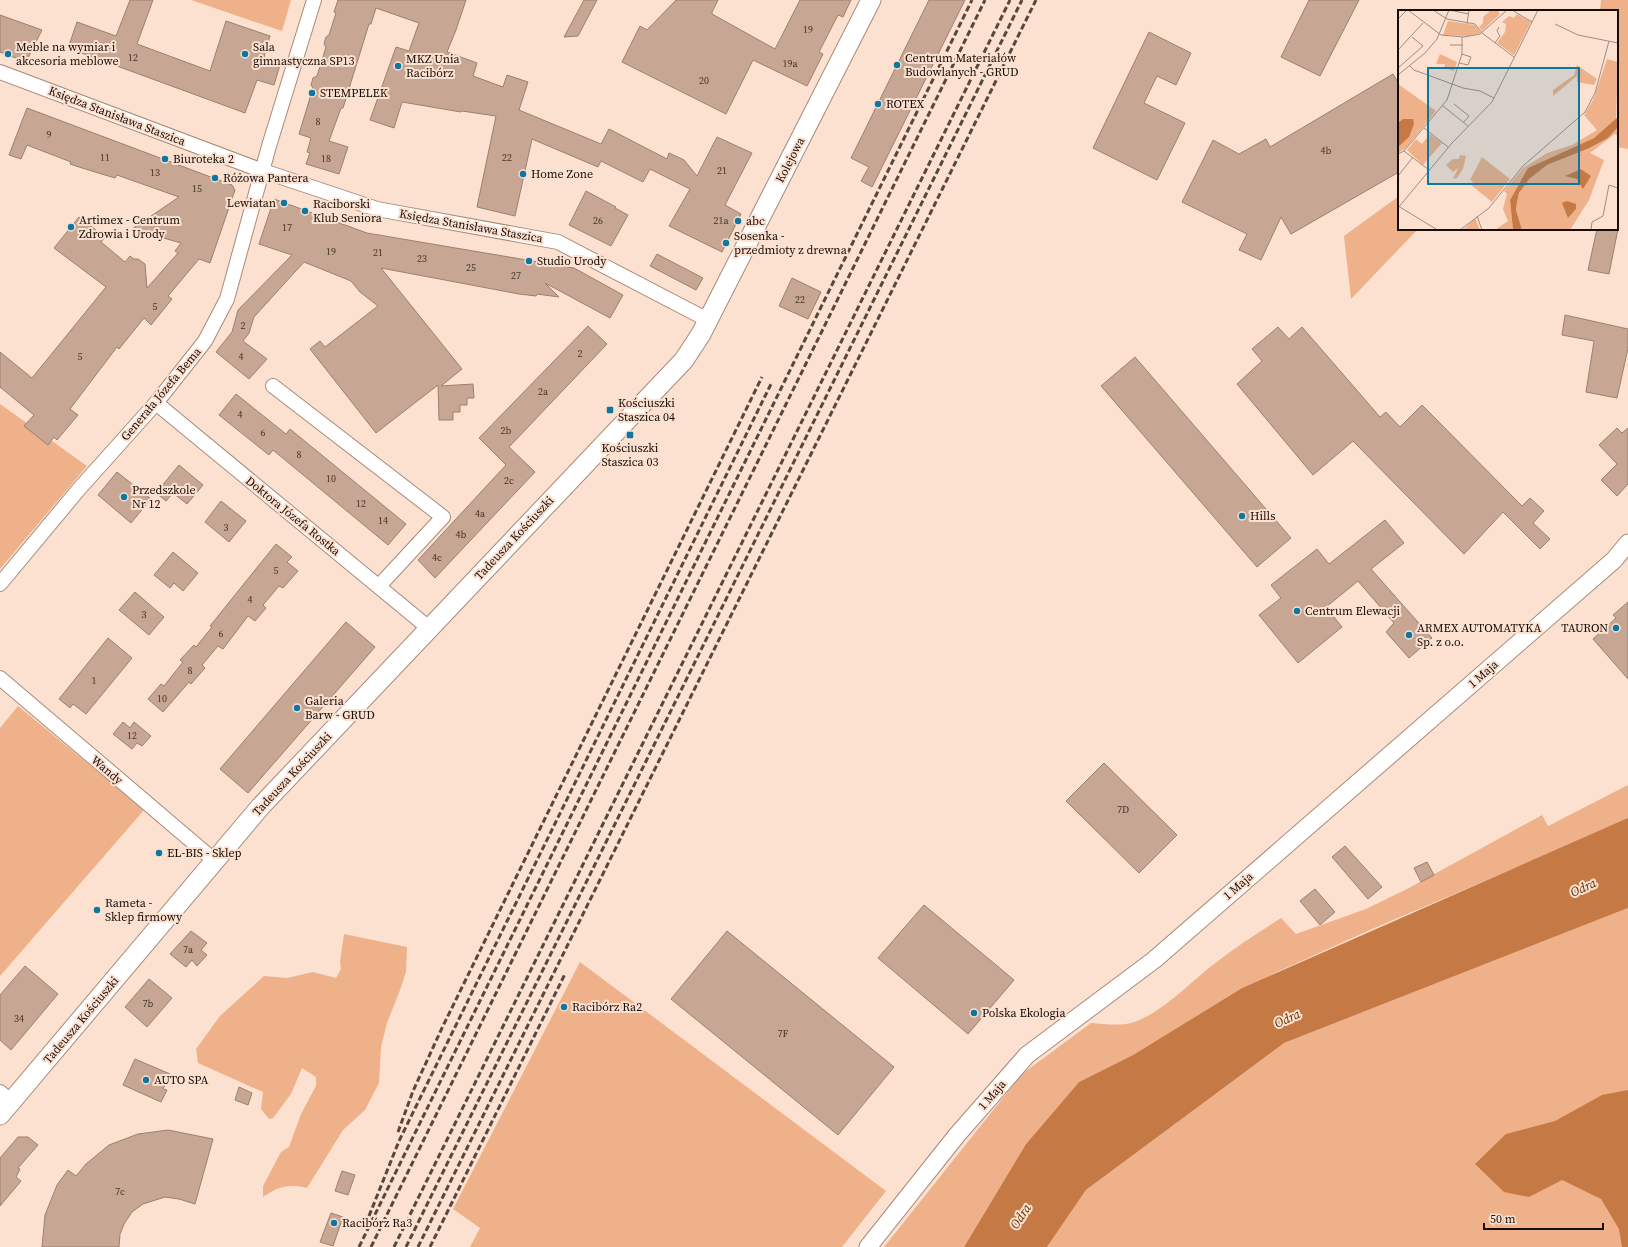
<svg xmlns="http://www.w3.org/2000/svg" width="1628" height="1247" font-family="'Source Serif 4',serif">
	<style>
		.green { fill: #efb189 }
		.water { fill: #c57a46 }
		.building { fill: #c7a794; stroke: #9d7f6d }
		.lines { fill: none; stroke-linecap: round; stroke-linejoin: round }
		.minor-casing { stroke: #a88a77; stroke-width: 16 }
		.tertiary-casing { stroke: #a88a77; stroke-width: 19 }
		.secondary-casing { stroke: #a88a77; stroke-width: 21 }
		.minor { stroke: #fff; stroke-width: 14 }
		.tertiary { stroke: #fff; stroke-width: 17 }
		.secondary { stroke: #fff; stroke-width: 19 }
		.rail { stroke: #57483f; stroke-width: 3; stroke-dasharray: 6 3; stroke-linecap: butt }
		.poi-dot { fill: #0d76a1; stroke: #fce1d1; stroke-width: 1.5 }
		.labels { text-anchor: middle; stroke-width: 4; stroke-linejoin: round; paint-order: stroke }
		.number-label { font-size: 10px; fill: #43332a }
		.poi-label { font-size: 12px; fill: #170c06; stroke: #fce1d1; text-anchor: start }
		.street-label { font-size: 12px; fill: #170c06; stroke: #fce1d1 }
		.water-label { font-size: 13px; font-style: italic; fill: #5f2e03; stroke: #fce1d1 }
		.inset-road { fill: none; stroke: #a08c80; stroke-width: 1 }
		.view { fill: #0d76a1; fill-opacity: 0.15; stroke: #0d76a1; stroke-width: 2 }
		.inset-edge { fill: none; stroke: #170c06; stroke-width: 2 }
	</style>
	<rect width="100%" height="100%" fill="#fce1d1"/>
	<!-- green -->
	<g class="green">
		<polygon points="191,0 291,0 282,31"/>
		<polygon points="1601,0 1628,0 1628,149 1617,147 1617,11 1600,11"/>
		<polygon points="1399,196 1399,229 1418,229 1351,299 1344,236"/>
		<polygon points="0,404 87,466 0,569"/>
		<polygon points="18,706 144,810 0,976 0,728"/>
		<path d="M1628 785V820L1372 929 1242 988 1133 1055 1079 1082 1026 1144 964 1247H884L1022 1074 1091 1023C1104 1024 1118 1026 1131 1023 1162 1014 1192 980 1218 961 1238 945 1260 932 1281 918L1296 934 1366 909 1409 888 1542 815 1548 826Z"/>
		<polygon points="1628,908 1628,1247 1047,1247 1086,1190 1284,1043"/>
		<path d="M344 934 407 947 406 972 400 990 387 1023 381 1047 379 1083 365 1110 343 1130 307 1188C287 1184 280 1186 263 1197V1186L281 1152 289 1147 301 1114 316 1086V1077L302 1068 291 1094 273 1118 269 1119 261 1109 263 1092 198 1063 196 1049 220 1016 264 976 287 978 313 972 336 978 341 969 340 962Z"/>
		<polygon points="580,962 886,1191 842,1247 470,1247 480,1228 453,1209"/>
	</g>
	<!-- water -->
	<g class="water">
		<polygon points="1628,818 1628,908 1284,1043 1086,1190 1047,1247 964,1247 1026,1144 1079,1082 1133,1055 1242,988"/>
		<polygon points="1628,1090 1628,1247 1622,1247 1619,1229 1601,1199 1562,1180 1529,1197 1504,1192 1475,1164 1506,1134 1555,1121 1602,1095"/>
	</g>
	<!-- building -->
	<g class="building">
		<polygon points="130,0 153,0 137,44 210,71 226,21 270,36 264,57 275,61 274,63 280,65 274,85 257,80 245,113 68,48 77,22 116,36"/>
		<polygon points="338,0 466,0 456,30 447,52 477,63 473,76 503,87 507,75 528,82 519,110 601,144 609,129 667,159 669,153 684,160 697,176 717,137 752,153 725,205 741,214 722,252 669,226 690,189 650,169 643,182 601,161 598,167 532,139 515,216 477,207 496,116 462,111 461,112 402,102 394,128 370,120 396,47 409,51 419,23 376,8 371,24 369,24 343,108 341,108 329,141 348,147 339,174 306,164 310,153 307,152 311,138 299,134 313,88 311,85 313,78 317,76 326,47 324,44 326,37 329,35 336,13 334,12"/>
		<polygon points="584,0 597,0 578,36 564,37"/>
		<polygon points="676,0 718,0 712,12 712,14 775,49 800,0 851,0 843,17 838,15 819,52 823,54 807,86 753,60 726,114 622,62 640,26 647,30"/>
		<polygon points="929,0 965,0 872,187 861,181 869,167 851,158"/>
		<polygon points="1309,0 1359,0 1320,76 1281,57"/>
		<polygon points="0,15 42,30 26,62 0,52"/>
		<polygon points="1149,32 1191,53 1176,85 1157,76 1144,103 1185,123 1157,180 1093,148"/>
		<polygon points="1393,74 1399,84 1399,172 1291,234 1281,217 1261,260 1239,250 1247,234 1182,202 1213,140 1239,154 1266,139 1270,147"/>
		<polygon points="27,108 232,185 235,190 210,263 199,259 168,296 172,299 151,325 144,318 119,349 117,347 70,409 78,415 57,440 54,437 48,445 24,426 34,415 0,387 0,352 32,378 106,287 54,248 79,217 105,237 101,242 125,262 130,256 134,259 138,259 145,264 147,288 178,253 175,251 181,243 132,229 179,197 117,175 115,178 82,168 70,164 71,162 27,145 21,159 9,155"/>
		<polygon points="586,191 616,207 615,208 628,215 611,246 569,225"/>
		<polygon points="274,199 367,233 574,268 623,295 610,318 545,283 559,297 537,294 536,296 519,294 381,268 462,369 441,386 473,384 474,398 467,398 467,405 460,405 460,412 453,412 453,420 439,420 438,385 376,433 310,349 320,341 325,347 378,306 360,292 351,281 304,262 254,317 249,333 243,341 267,359 249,379 216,352 232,332 238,310 292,255 259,244"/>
		<polygon points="1597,229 1618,229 1609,274 1588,270"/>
		<polygon points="657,254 703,278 696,290 650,266"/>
		<polygon points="792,278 821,292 808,319 779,306"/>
		<polygon points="1565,315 1628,329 1628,348 1617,398 1586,392 1594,341 1562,335"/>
		<polygon points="588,326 607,344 509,447 535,472 435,578 418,560 506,465 479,438"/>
		<polygon points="1278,327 1289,339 1302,327 1380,417 1386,412 1400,427 1422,405 1522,506 1530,498 1544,511 1533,523 1550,539 1540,549 1503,512 1464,554 1353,441 1313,475 1237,384 1262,361 1252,349"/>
		<polygon points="1135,357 1291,538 1257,567 1101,386"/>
		<polygon points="236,394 286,434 290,429 406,524 388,545 273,450 269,455 219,415"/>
		<polygon points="1617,428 1622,433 1628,428 1628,484 1617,496 1601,480 1617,464 1599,445"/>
		<polygon points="179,465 203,485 187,504 173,493 166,501 156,493"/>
		<polygon points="117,472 151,499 131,523 98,495"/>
		<polygon points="221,501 246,521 229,542 205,522"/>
		<polygon points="1385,520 1404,543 1371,569 1432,638 1409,658 1386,632 1394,623 1358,581 1326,607 1342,627 1298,663 1259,615 1281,598 1271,585 1317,549 1329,564"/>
		<polygon points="276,544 292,557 287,562 298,571 283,588 279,586 263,605 266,608 255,621 248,616 223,649 218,646 202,665 205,668 191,684 189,682 163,712 148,699 161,684 164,686 183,662 180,660 194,645 196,647 212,627 210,626"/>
		<polygon points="173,552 198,573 183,591 174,583 170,588 154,575"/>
		<polygon points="135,592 164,617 149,635 119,610"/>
		<polygon points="1628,602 1628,679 1593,639 1616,618 1613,615"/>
		<polygon points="346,622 375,647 248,793 220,769"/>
		<polygon points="108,638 132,658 86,714 73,704 70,708 59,699"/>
		<polygon points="123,722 130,728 134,722 151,736 142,746 137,743 132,749 113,734"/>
		<polygon points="1104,763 1177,835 1139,873 1066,801"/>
		<polygon points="1345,846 1382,887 1368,899 1332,857"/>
		<polygon points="1427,862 1434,875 1421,882 1414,868"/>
		<polygon points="1315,889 1335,912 1320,925 1300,901"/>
		<polygon points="924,905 1014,980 968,1034 878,958"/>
		<polygon points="191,931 207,943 201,950 207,955 197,966 192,960 186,967 170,954"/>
		<polygon points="727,931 894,1067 838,1135 671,999"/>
		<polygon points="25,966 58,994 11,1050 0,1040 0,995"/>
		<polygon points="149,979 172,998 147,1027 125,1007"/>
		<polygon points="135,1059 170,1074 163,1089 167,1090 161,1102 123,1085"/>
		<polygon points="239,1087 252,1093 248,1105 235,1100"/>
		<polygon points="168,1130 213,1139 195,1204 179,1199 165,1197 143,1204 132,1212 124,1224 120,1234 119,1247 42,1247 45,1215 57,1185 68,1170 76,1176 86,1164 109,1145 138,1134"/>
		<polygon points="18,1137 28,1137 38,1145 18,1168 20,1169 16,1177 21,1181 0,1206 0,1158"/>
		<polygon points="342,1171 355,1175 348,1195 335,1191"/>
		<polygon points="331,1213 343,1217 333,1246 320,1242"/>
	</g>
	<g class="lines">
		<defs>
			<g id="minor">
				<polyline points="0,72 263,171 377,209 558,242 708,320"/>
				<polyline points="273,386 443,517 379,586"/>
				<polyline points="156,403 430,629"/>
				<polyline points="0,584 79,489 156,403 205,341 227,299 269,146 314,0"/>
				<polyline points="0,678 215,861"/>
				<polyline points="0,1092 11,1102"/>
			</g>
			<polyline id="tertiary" points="868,1247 957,1135 1027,1055 1154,960 1614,560 1628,543"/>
			<polyline id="secondary" points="0,1115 261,806 684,360 701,334 871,0"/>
		</defs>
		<!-- minor casing -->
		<use href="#minor" class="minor-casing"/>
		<!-- tertiary casing -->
		<use href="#tertiary" class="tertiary-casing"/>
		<!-- secondary casing -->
		<use href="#secondary" class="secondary-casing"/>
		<!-- minor -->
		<use href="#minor" class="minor"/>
		<!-- tertiary -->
		<use href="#tertiary" class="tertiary"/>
		<!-- secondary -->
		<use href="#secondary" class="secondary"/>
		<!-- rail -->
		<g class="rail">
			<polyline points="398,1132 413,1091 442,1028 762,377"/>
			<polyline points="369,1216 399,1141 772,382"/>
			<polyline points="359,1247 972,0"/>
			<polyline points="371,1247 985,0"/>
			<polyline points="394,1247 1010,0"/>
			<polyline points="406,1247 1022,0"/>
			<polyline points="418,1247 1036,0"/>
			<polyline points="430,1247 565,974"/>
		</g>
	</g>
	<!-- markers -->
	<g class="poi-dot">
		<circle cx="8" cy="54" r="4"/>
		<circle cx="245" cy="54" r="4"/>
		<circle cx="897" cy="65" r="4"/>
		<circle cx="398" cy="66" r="4"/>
		<circle cx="312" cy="93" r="4"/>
		<circle cx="878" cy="104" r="4"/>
		<circle cx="165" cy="159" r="4"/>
		<circle cx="523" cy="174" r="4"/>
		<circle cx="215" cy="178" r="4"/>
		<circle cx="284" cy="203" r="4"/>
		<circle cx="305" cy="211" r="4"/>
		<circle cx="738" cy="221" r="4"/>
		<circle cx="71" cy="227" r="4"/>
		<circle cx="726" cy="243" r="4"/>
		<circle cx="529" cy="261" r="4"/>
		<rect x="606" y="406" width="8" height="8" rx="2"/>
		<rect x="626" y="431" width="8" height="8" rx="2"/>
		<circle cx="124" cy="497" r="4"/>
		<circle cx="1242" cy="516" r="4"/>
		<circle cx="1297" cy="611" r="4"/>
		<circle cx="1616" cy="628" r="4"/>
		<circle cx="1409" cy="635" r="4"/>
		<circle cx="297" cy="708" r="4"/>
		<circle cx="159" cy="853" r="4"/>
		<circle cx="97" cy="910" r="4"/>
		<circle cx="564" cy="1007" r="4"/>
		<circle cx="974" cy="1013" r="4"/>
		<circle cx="146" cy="1080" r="4"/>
		<circle cx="334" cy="1223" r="4"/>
	</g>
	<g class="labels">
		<!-- number labels -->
		<g class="number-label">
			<text x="808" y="33">19</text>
			<text x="133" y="61">12</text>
			<text x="790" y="67">19a</text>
			<text x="704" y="84">20</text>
			<text x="318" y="125">8</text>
			<text x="49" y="138">9</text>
			<text x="1326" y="154">4b</text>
			<text x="105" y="161">11</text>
			<text x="507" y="161">22</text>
			<text x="326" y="162">18</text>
			<text x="722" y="174">21</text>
			<text x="155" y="176">13</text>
			<text x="197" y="192">15</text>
			<text x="598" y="224">26</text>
			<text x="721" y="224">21a</text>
			<text x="287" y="231">17</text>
			<text x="331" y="255">19</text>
			<text x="378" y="256">21</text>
			<text x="422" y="262">23</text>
			<text x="471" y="271">25</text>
			<text x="516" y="279">27</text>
			<text x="800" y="303">22</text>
			<text x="155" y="310">5</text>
			<text x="243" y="329">2</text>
			<text x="580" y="357">2</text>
			<text x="80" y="360">5</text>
			<text x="241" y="360">4</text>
			<text x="543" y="395">2a</text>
			<text x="240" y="418">4</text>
			<text x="506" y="434">2b</text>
			<text x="263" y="436">6</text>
			<text x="299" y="458">8</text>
			<text x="331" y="482">10</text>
			<text x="509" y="484">2c</text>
			<text x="361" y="507">12</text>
			<text x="480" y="517">4a</text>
			<text x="383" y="524">14</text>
			<text x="226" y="531">3</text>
			<text x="461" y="538">4b</text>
			<text x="437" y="561">4c</text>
			<text x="276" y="574">5</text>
			<text x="250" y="603">4</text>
			<text x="144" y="618">3</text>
			<text x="221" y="637">6</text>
			<text x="190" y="674">8</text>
			<text x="94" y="684">1</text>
			<text x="162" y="702">10</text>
			<text x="132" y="739">12</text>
			<text x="1123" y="813">7D</text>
			<text x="188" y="953">7a</text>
			<text x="148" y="1007">7b</text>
			<text x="19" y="1022">34</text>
			<text x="783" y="1037">7F</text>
			<text x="120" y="1195">7c</text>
		</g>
		<!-- poi labels -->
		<g class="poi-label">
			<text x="16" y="51">Meble na wymiar i<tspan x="16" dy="14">akcesoria meblowe</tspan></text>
			<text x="253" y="51">Sala<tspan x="253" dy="14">gimnastyczna SP13</tspan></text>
			<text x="905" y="62">Centrum Materiałów<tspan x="905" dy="14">Budowlanych - GRUD</tspan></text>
			<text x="406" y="63">MKZ Unia<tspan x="406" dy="14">Racibórz</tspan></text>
			<text x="320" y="97">STEMPELEK</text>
			<text x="886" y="108">ROTEX</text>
			<text x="173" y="163">Biuroteka 2</text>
			<text x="531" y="178">Home Zone</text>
			<text x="223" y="182">Różowa Pantera</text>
			<text x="276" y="207" text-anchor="end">Lewiatan</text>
			<text x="313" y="208">Raciborski<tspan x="313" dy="14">Klub Seniora</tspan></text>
			<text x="79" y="224">Artimex - Centrum<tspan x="79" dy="14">Zdrowia i Urody</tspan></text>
			<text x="746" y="225">abc</text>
			<text x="734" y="240">Sosenka -<tspan x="734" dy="14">przedmioty z drewna</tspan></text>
			<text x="537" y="265">Studio Urody</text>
			<text x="618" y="407">Kościuszki<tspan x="618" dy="14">Staszica 04</tspan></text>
			<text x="630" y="452" text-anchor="middle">Kościuszki<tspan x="630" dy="14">Staszica 03</tspan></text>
			<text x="132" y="494">Przedszkole<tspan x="132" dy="14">Nr 12</tspan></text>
			<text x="1250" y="520">Hills</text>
			<text x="1305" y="615">Centrum Elewacji</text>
			<text x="1417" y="632">ARMEX AUTOMATYKA<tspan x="1417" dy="14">Sp. z o.o.</tspan></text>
			<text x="1608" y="632" text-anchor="end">TAURON</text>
			<text x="305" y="705">Galeria<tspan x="305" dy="14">Barw - GRUD</tspan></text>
			<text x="167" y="857">EL-BIS - Sklep</text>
			<text x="105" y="907">Rameta -<tspan x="105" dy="14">Sklep firmowy</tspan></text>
			<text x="572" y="1011">Racibórz Ra2</text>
			<text x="982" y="1017">Polska Ekologia</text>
			<text x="154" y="1084">AUTO SPA</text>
			<text x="342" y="1227">Racibórz Ra3</text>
		</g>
		<!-- street labels -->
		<g class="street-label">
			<text transform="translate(117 116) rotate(21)" y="4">Księdza Stanisława Staszica</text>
			<text transform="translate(790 160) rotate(-63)" y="4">Kolejowa</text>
			<text transform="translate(471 226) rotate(10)" y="4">Księdza Stanisława Staszica</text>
			<text transform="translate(161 394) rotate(-50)" y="4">Generała Józefa Bema</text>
			<text transform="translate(293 516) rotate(39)" y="4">Doktora Józefa Rostka</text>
			<text transform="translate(514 538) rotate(-47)" y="4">Tadeusza Kościuszki</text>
			<text transform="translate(1483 674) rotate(-41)" y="4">1 Maja</text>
			<text transform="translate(107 770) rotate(40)" y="4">Wandy</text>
			<text transform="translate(292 774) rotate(-47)" y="4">Tadeusza Kościuszki</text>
			<text transform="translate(1238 886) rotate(-41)" y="4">1 Maja</text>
			<text transform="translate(81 1020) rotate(-50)" y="4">Tadeusza Kościuszki</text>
			<text transform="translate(992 1095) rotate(-49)" y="4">1 Maja</text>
		</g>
		<!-- water labels -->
		<g class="water-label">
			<text transform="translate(1583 887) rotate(-24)" y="5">Odra</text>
			<text transform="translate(1287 1018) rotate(-24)" y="5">Odra</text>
			<text transform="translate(1020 1216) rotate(-56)" y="5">Odra</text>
		</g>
	</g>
	<!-- overview -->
	<g transform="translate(1398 10)">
		<rect width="220" height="220" fill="#fce1d1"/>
		<path d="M93 0H99L102 4 84 21 81 17 85 13V7ZM119 4 133 12 116 45 99 33 107 22 108 14 104 12 111 6 116 8ZM50 11 77 15 83 23 70 26 45 25ZM42 44 59 52 56 61 46 58 47 54H38ZM209 49 220 52 218 111 196 128 130 158 112 190 115 220H97L110 211 105 199 109 184 106 181 125 158 149 143 174 135 199 120 186 105 195 90ZM179 55 199 69 196 75 179 72V66L155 86V80L176 65ZM0 74 38 101 8 138 0 143ZM220 117V126L217 124 192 143 206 150 191 190 172 220H124L118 200 119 192 121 183 131 168 149 155 193 138 210 128ZM32 124 44 133 25 155 9 140 18 129 24 134ZM62 145 68 146 65 159 59 168 55 169 60 158 55 162 48 155 55 149H61ZM84 147 112 169 94 192 73 175 75 172 72 170ZM77 208 82 220H65Z" fill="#efb189"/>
		<path d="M220 107V117L210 128 192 138 149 155 131 169 121 183 119 192 118 200 124 220H115L112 190 130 158 196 128ZM5 109H15L16 114 11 127 0 137V113ZM183 159 193 166 185 179 179 169 167 166ZM169 191 178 194V199L170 208 164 193Z" fill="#c57a46"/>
		<path class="inset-road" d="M10 0 43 25 66 27 82 24 109 0M35 0 49 9 77 14 84 23 116 47M114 0 134 12M0 9 9 0M69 14 71 0M157 14 180 25 220 33M97 33 102 26 99 21 101 17M52 35H65M0 40 25 13M61 53 70 55 73 47 64 44M12 56 16 60 65 78 82 81 96 88M0 58 25 36 14 27M0 65 27 43 39 29 51 0 71 4M56 94 71 106 65 113M45 96 70 116M26 118 50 137M6 141 31 160M0 144 6 141 49 90 64 44V27M0 166 15 147M0 196 38 219M0 198 54 133 94 92 140 0M79 206 84 220M62 220 91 198 125 156 187 102 197 83 211 31M193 220 194 212 205 206 211 175 220 178"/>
		<path class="view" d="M30 58H181V174H30Z"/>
		<rect width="220" height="220" class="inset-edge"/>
	</g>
	<!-- scale -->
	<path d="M1484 1223v6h119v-6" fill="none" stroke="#170c06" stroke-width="2"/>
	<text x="1490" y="1223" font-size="12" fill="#170c06" stroke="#fce1d1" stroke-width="3" paint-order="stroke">50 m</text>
</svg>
